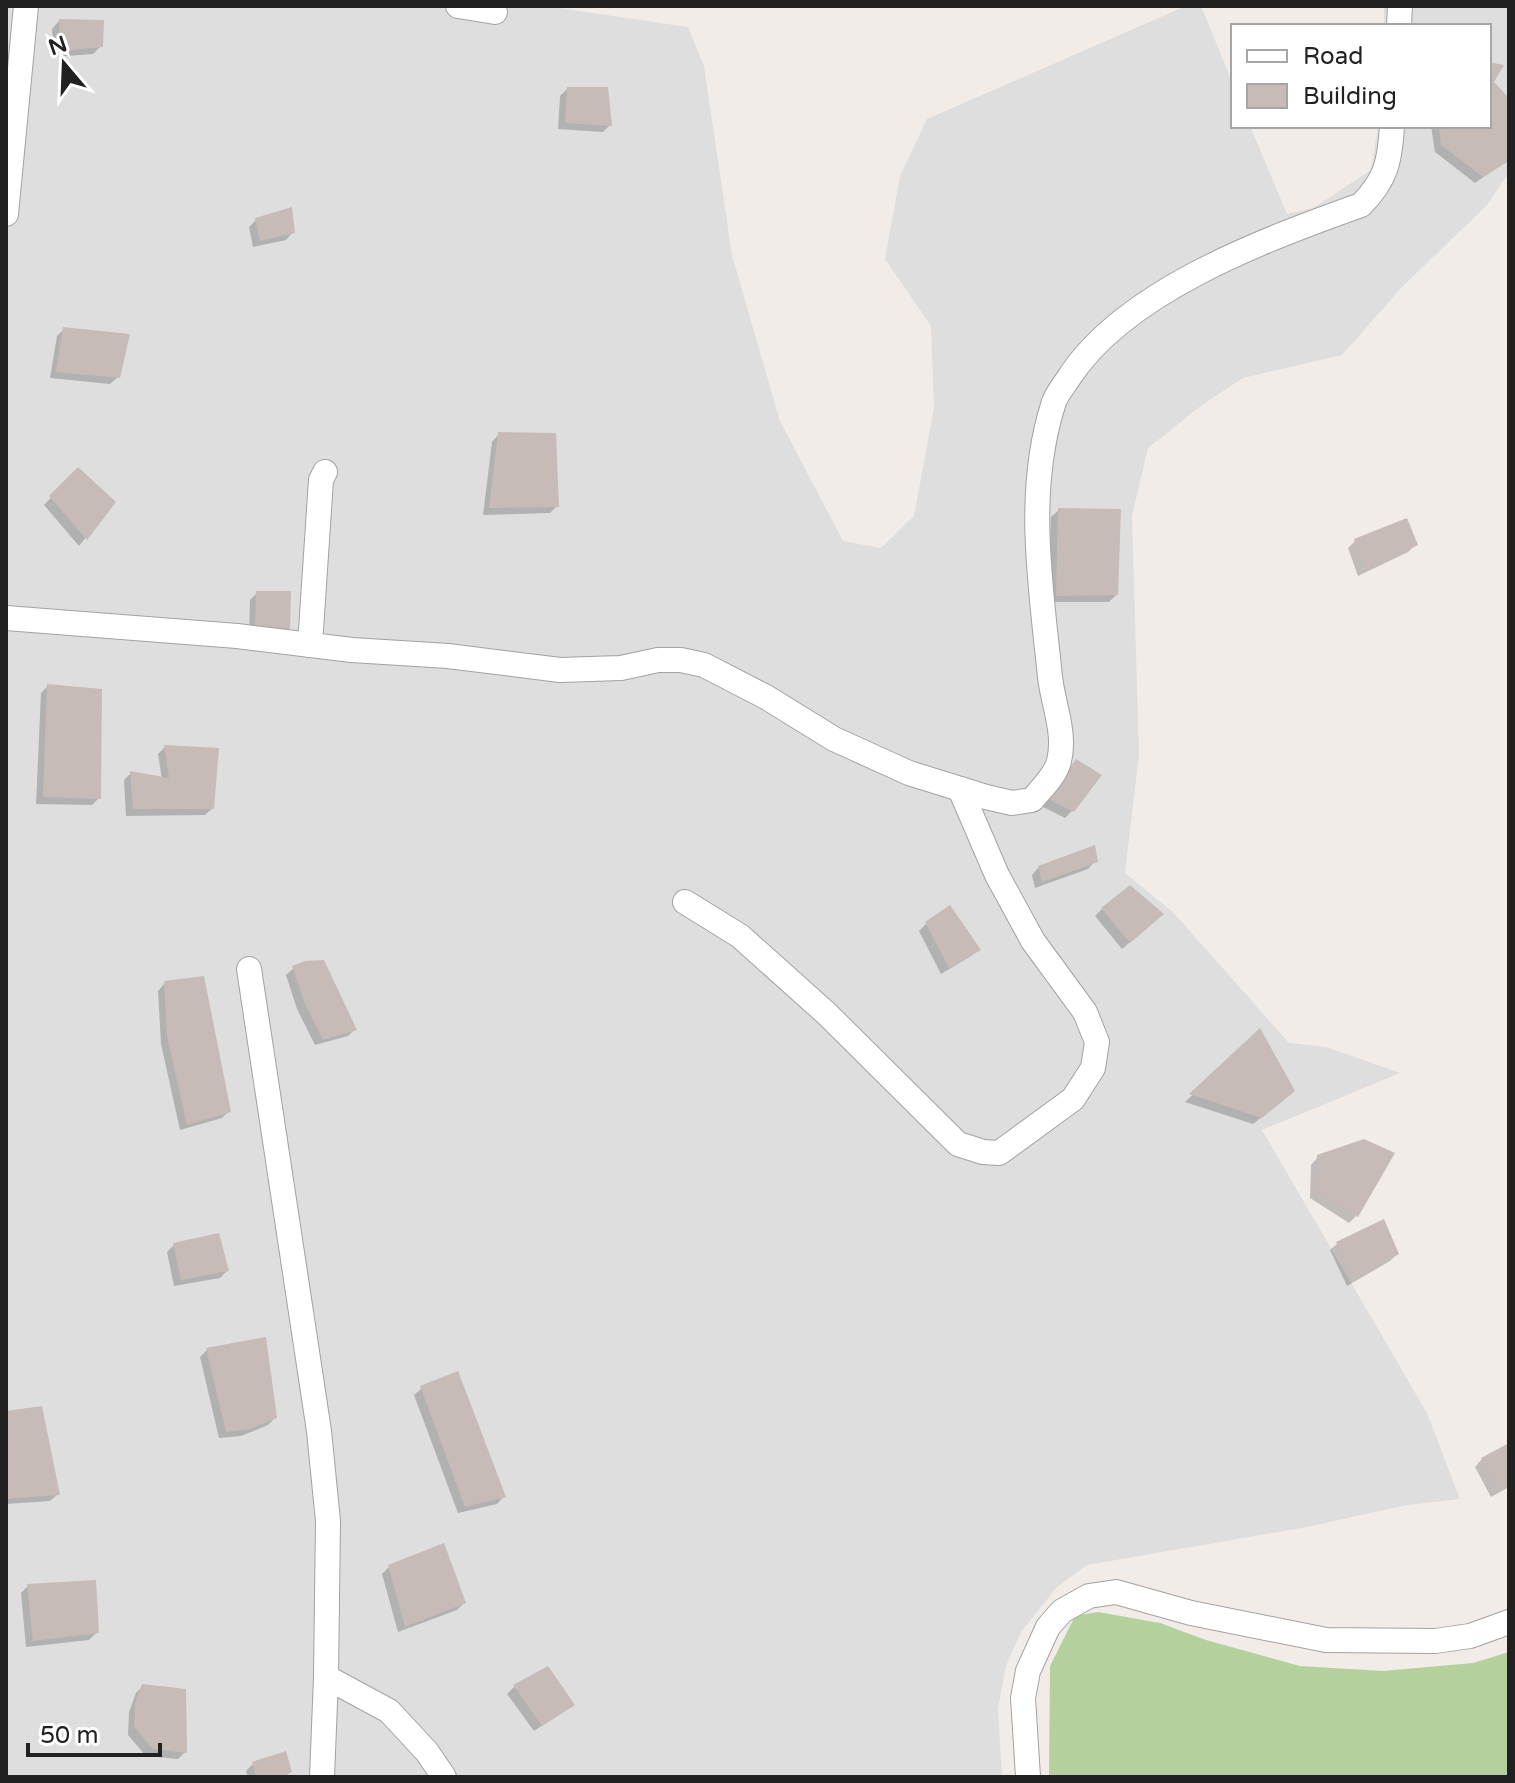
<svg xmlns="http://www.w3.org/2000/svg" width="1515" height="1783" font-family="'Varela Round',sans-serif">
	<style>
		.residential { fill: #dfdede }
		.forest { fill: #b4d09d }
		.shadow { fill: #0003 }
		.building { fill: #c6bbb7 }
		.lines { fill: none; stroke-linecap: round; stroke-linejoin: round }
		.minor-casing { stroke: #a2a2a2; stroke-width: 26 }
		.minor { stroke: #fff; stroke-width: 24 }
	</style>
	<rect width="100%" height="100%" fill="#f1ece8"/>
	<!-- residential -->
	<polygon class="residential" points="6,6 545,6 688,27 704,66 732,255 780,421 843,541 881,548 914,516 934,408 931,326 885,259 900,176 927,119 1186,6 1201,6 1233,84 1233,126 1250,126 1287,214 1313,208 1371,170 1378,126 1489,126 1489,26 1384,26 1384,6 1509,6 1509,172 1487,205 1403,286 1342,355 1243,378 1202,405 1148,448 1132,516 1139,754 1125,873 1173,912 1289,1043 1326,1047 1400,1073 1262,1130 1427,1413 1460,1499 1407,1505 1307,1527 1087,1565 1057,1587 1021,1632 1006,1666 998,1709 1002,1777 6,1777"/>
	<!-- forest -->
	<polygon class="forest" points="1098,1612 1160,1623 1206,1640 1300,1666 1383,1671 1473,1663 1509,1652 1509,1777 1049,1777 1050,1666 1075,1616"/>
	<!-- shadow -->
	<g class="shadow">
		<polygon points="59,21 101,46 93,54 54,57 52,29"/>
		<polygon points="1489,64 1492,82 1509,101 1509,159 1475,183 1435,152 1431,126 1489,126"/>
		<polygon points="567,89 610,125 603,132 558,129 560,96"/>
		<polygon points="256,220 293,232 286,240 253,247 249,227"/>
		<polygon points="64,329 118,377 110,384 50,378 57,336"/>
		<polygon points="499,434 557,506 550,513 483,515 492,442"/>
		<polygon points="78,470 114,503 79,546 44,505"/>
		<polygon points="1059,510 1116,595 1109,602 1049,602 1051,517"/>
		<polygon points="1355,541 1415,545 1408,552 1358,576 1348,548"/>
		<polygon points="257,593 288,628 281,635 249,635 250,600"/>
		<polygon points="48,686 99,798 92,805 36,804 41,693"/>
		<polygon points="165,747 213,808 205,815 126,816 124,780 131,773 162,779 158,754"/>
		<polygon points="1069,769 1072,811 1065,818 1043,807"/>
		<polygon points="1095,861 1088,869 1035,888 1032,875 1039,867"/>
		<polygon points="1102,909 1155,921 1122,949 1095,916"/>
		<polygon points="926,924 978,950 971,956 941,974 919,931"/>
		<polygon points="294,968 355,1029 348,1036 315,1045 297,1009 286,975"/>
		<polygon points="165,983 229,1111 222,1118 180,1130 161,1044 158,991"/>
		<polygon points="1260,1031 1286,1098 1253,1124 1185,1102"/>
		<polygon points="1318,1157 1356,1216 1349,1223 1310,1198 1311,1165"/>
		<polygon points="1338,1243 1397,1254 1390,1261 1347,1286 1330,1250"/>
		<polygon points="174,1245 227,1271 220,1278 174,1286 167,1252"/>
		<polygon points="207,1350 275,1418 268,1425 241,1436 219,1438 200,1357"/>
		<polygon points="422,1388 504,1496 497,1504 458,1513 414,1395"/>
		<polygon points="6,1413 58,1494 50,1501 6,1504"/>
		<polygon points="1509,1445 1509,1487 1491,1497 1475,1467 1482,1459"/>
		<polygon points="390,1566 464,1603 457,1610 398,1632 382,1574"/>
		<polygon points="28,1586 97,1632 89,1640 26,1647 21,1593"/>
		<polygon points="143,1686 185,1752 178,1759 146,1756 128,1735 129,1712 136,1693"/>
		<polygon points="514,1687 573,1705 534,1731 507,1694"/>
		<polygon points="253,1764 290,1772 285,1777 248,1777 246,1771"/>
	</g>
	<!-- building -->
	<g class="building">
		<polygon points="59,19 104,20 103,47 60,51"/>
		<polygon points="1489,62 1504,65 1494,82 1509,98 1509,161 1483,177 1441,145 1439,126 1489,126"/>
		<polygon points="567,87 608,87 612,126 565,123"/>
		<polygon points="292,207 295,233 260,241 255,218"/>
		<polygon points="63,327 130,334 120,378 56,372"/>
		<polygon points="498,432 556,433 559,507 489,508"/>
		<polygon points="78,467 116,502 87,540 49,496"/>
		<polygon points="1058,508 1121,509 1118,595 1056,596"/>
		<polygon points="1407,518 1418,545 1366,570 1354,539"/>
		<polygon points="256,591 291,591 290,629 255,628"/>
		<polygon points="47,684 102,689 101,799 43,797"/>
		<polygon points="164,745 219,748 214,809 133,809 130,771 169,778"/>
		<polygon points="1076,759 1102,775 1074,812 1048,799"/>
		<polygon points="1095,845 1098,862 1042,882 1038,866"/>
		<polygon points="1130,885 1164,914 1130,943 1101,908"/>
		<polygon points="950,905 981,950 949,968 925,922"/>
		<polygon points="324,960 357,1030 323,1040 304,1001 292,966 305,961"/>
		<polygon points="204,976 231,1112 187,1125 167,1036 164,981"/>
		<polygon points="1260,1028 1295,1091 1262,1118 1189,1094"/>
		<polygon points="1364,1139 1395,1153 1358,1217 1316,1191 1317,1155"/>
		<polygon points="1384,1219 1399,1254 1354,1280 1336,1242"/>
		<polygon points="219,1233 229,1271 181,1280 173,1243"/>
		<polygon points="266,1337 277,1418 250,1429 226,1432 206,1348"/>
		<polygon points="458,1371 506,1497 465,1507 420,1386"/>
		<polygon points="42,1406 60,1495 6,1499 6,1411"/>
		<polygon points="1509,1443 1509,1486 1498,1491 1481,1458"/>
		<polygon points="444,1543 466,1603 405,1627 388,1565"/>
		<polygon points="96,1580 99,1633 33,1641 27,1584"/>
		<polygon points="548,1666 575,1705 542,1726 513,1685"/>
		<polygon points="142,1684 186,1689 187,1753 153,1749 134,1727 135,1703"/>
		<polygon points="286,1751 292,1772 281,1777 256,1777 252,1762"/>
	</g>
	<g class="lines">
		<defs>
			<g id="minor">
				<polyline points="458,6 495,12"/>
				<polyline points="1399,26 1400,6"/>
				<polyline points="6,214 26,6"/>
				<path d="M6 618 237 636 352 650 448 656 560 670 621 668 658 660H681L704 665 766 697 834 739 909 773 986 797 1012 803 1032 800C1041 789 1056 775 1059 761 1066 733 1053 704 1050 677 1041 587 1025 494 1053 405 1055 396 1063 387 1068 379 1124 291 1266 239 1361 205 1386 180 1390 161 1392 126"/>
				<polyline points="310,645 321,480 325,472"/>
				<polyline points="685,902 740,936 827,1014 958,1144 983,1152 999,1153 1073,1099 1093,1068 1097,1042 1085,1012 1033,941 997,875 960,789"/>
				<polyline points="249,969 319,1431 328,1521 326,1677 322,1777"/>
				<polyline points="326,1677 389,1711 427,1752 444,1777"/>
				<polyline points="1028,1777 1023,1698 1028,1671 1048,1627 1062,1611 1089,1596 1116,1592 1191,1613 1326,1640 1435,1641 1470,1636 1509,1622"/>
			</g>
		</defs>
		<!-- minor casing -->
		<use href="#minor" class="minor-casing"/>
		<!-- minor -->
		<use href="#minor" class="minor"/>
	</g>
	<!-- border -->
	<rect width="1515" height="1783" fill="none" stroke="#212121" stroke-width="16"/>
	<!-- legend -->
	<rect x="1231" y="24" width="260" height="104" fill="#ffffff" stroke="#a6a6a6" stroke-width="2"/>
	<rect x="1247" y="50" width="40" height="12" fill="#ffffff" stroke="#a6a6a6" stroke-width="2"/>
	<text x="1303" y="64" font-size="24" fill="#212121">Road</text>
	<rect x="1247" y="84" width="40" height="24" fill="#c6bbb7" stroke="#a6a6a6" stroke-width="2"/>
	<text x="1303" y="104" font-size="24" fill="#212121">Building</text>
	<!-- north arrow -->
	<g transform="translate(64 64) rotate(341)" stroke="#ffffff" stroke-width="6" paint-order="stroke">
	<path d="M0-6L14 30L0 20L-14 30Z" fill="#212121"/>
	<text y="-12" font-size="22" font-weight="bold" text-anchor="middle" fill="#212121">N</text>
	</g>
	<!-- scale -->
	<path d="M28 1743v12h132v-12" fill="none" stroke="#212121" stroke-width="4"/>
	<text x="40" y="1743" font-size="24" fill="#212121" stroke="#ffffff" stroke-width="6" paint-order="stroke">50 m</text>
</svg>
